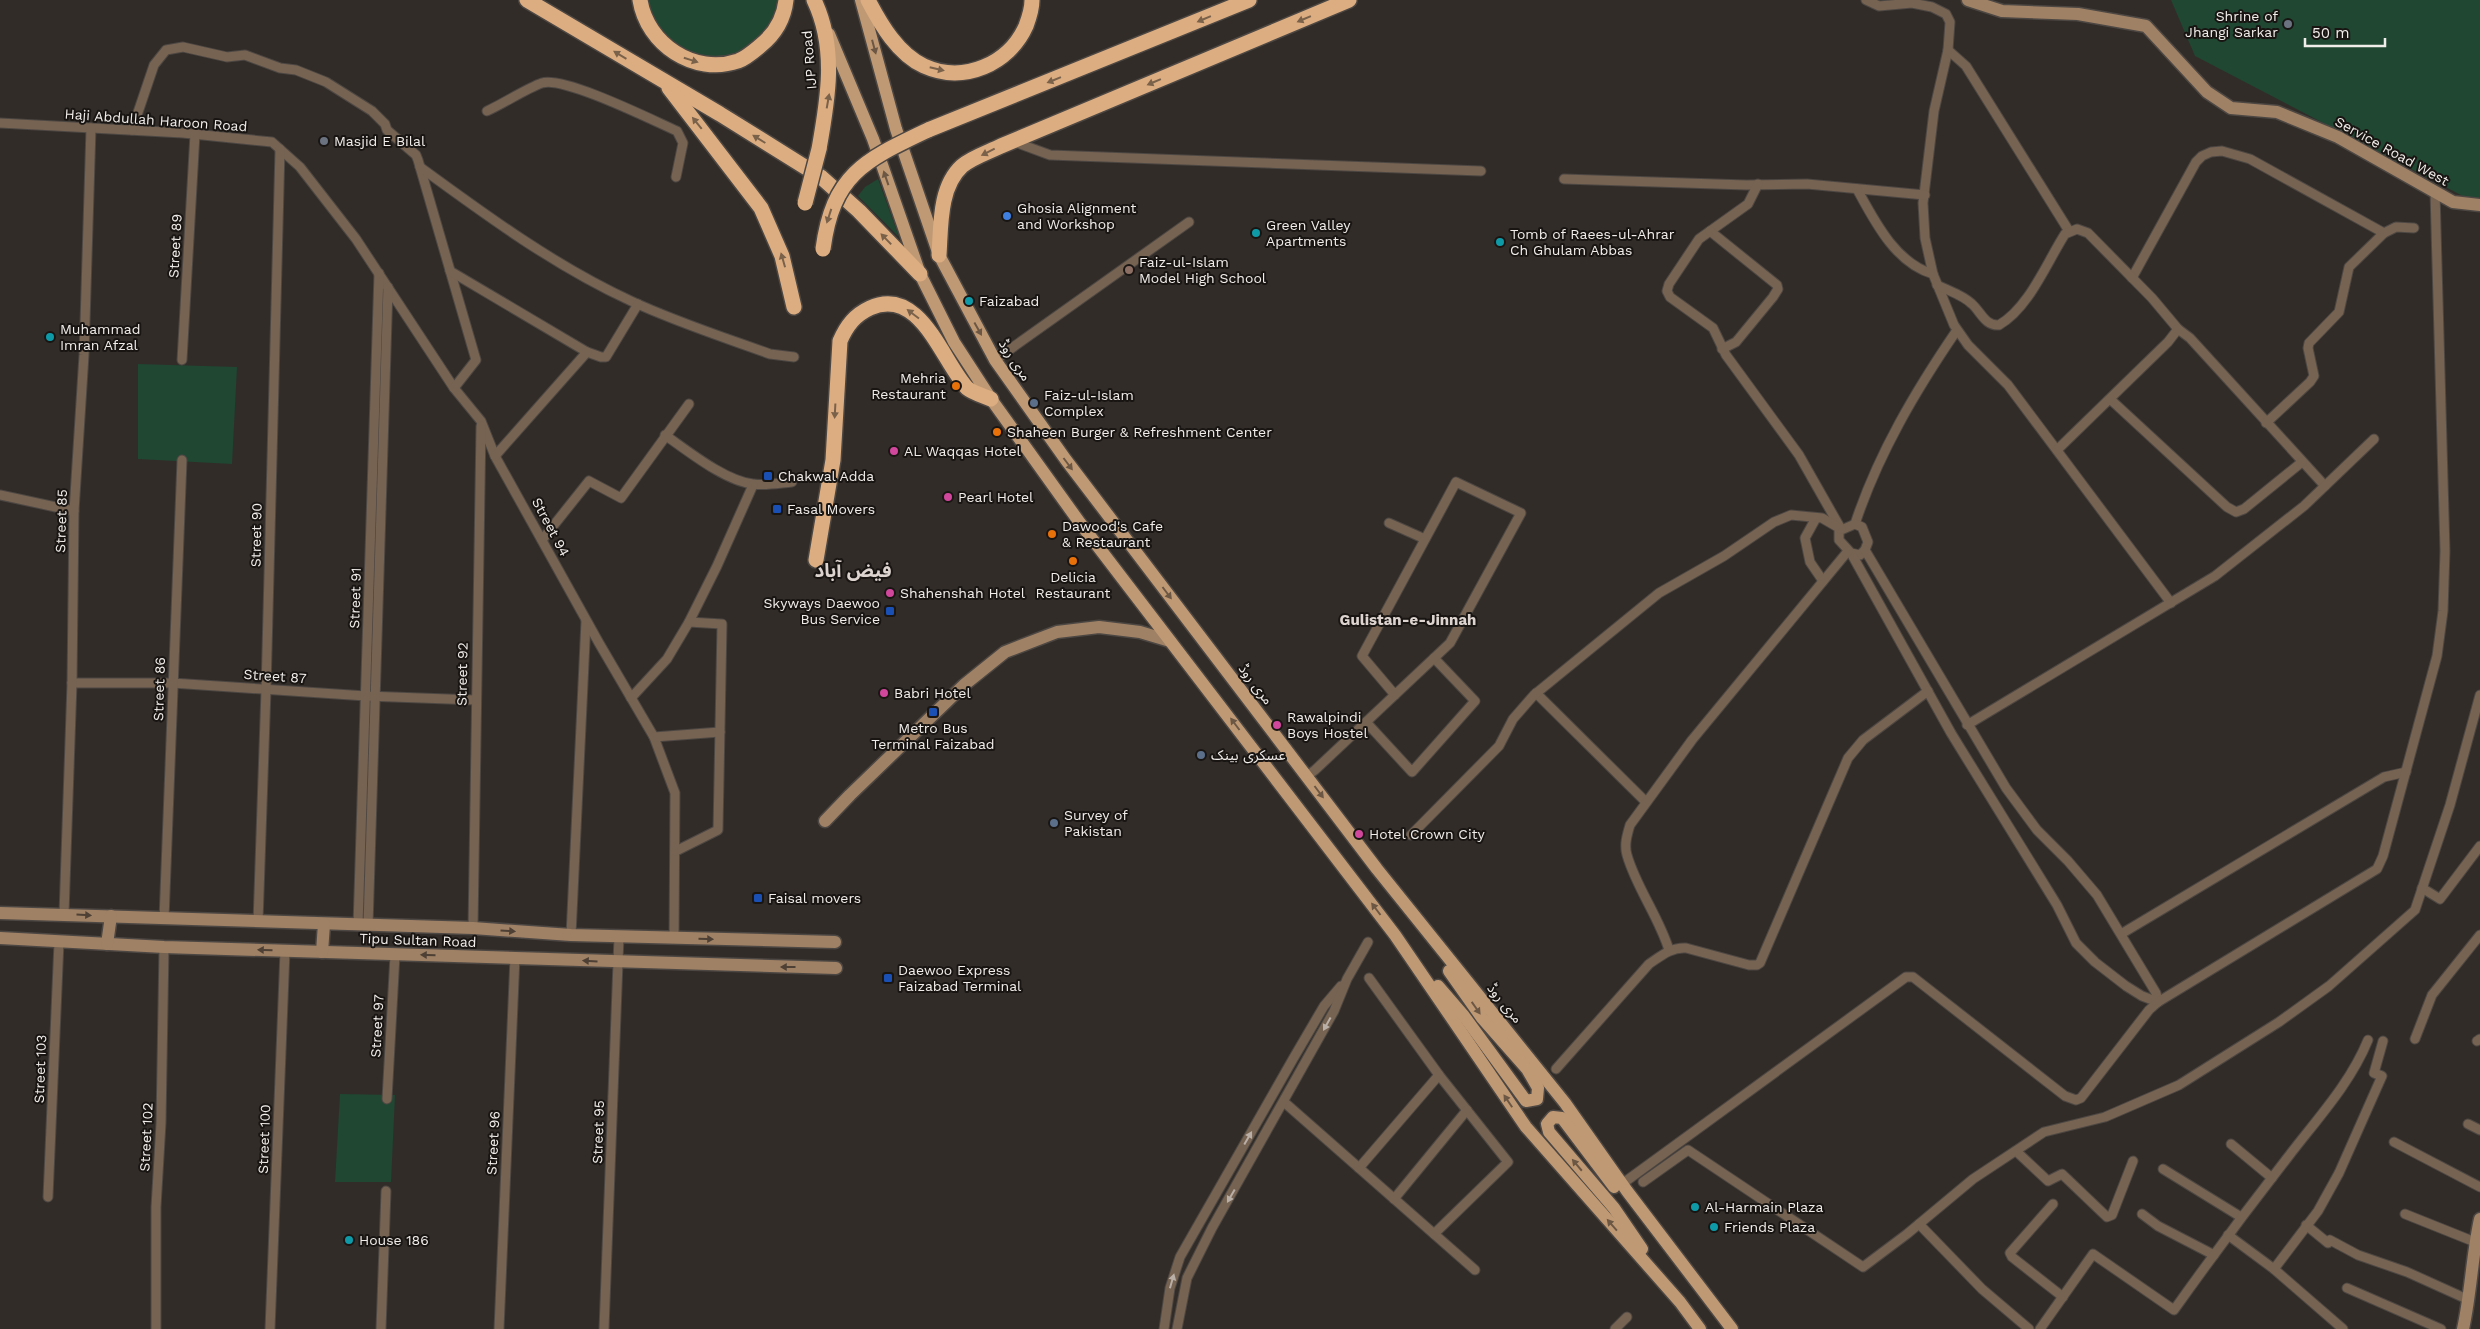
<svg xmlns="http://www.w3.org/2000/svg" width="2480" height="1329" font-family="'Work Sans','Noto Sans Arabic',sans-serif">
	<style>
		.green { fill: #1f4732 }
		.lines { fill: none; stroke-linecap: round; stroke-linejoin: round }
		.street-casing { stroke: #4d4743; stroke-width: 11 }
		.secondary-casing { stroke: #4d4743; stroke-width: 15 }
		.primary-casing { stroke: #4d4743; stroke-width: 15 }
		.highway-casing { stroke: #4d4743; stroke-width: 18 }
		.street { stroke: #766352; stroke-width: 9 }
		.secondary { stroke: #9f8165; stroke-width: 12 }
		.primary { stroke: #bf9974; stroke-width: 12 }
		.highway { stroke: #dcad81; stroke-width: 15 }
		.highway-bridge-casing { stroke: #4d4743; stroke-width: 18; stroke-linecap: butt }
		.highway-bridge { stroke: #dcad81; stroke-width: 15 }
		.oneway { fill: #7a614a }
		.oneway2 { fill: #6c5744 }
		.oneway3 { fill: #4e4034 }
		.oneway4 { fill: #baafa6 }
		.worship-dot { fill: #6b7280; stroke: #181513; stroke-width: 2 }
		.shop-dot { fill: #3f7fe0; stroke: #181513; stroke-width: 2 }
		.culture-dot { fill: #0f9aa8; stroke: #181513; stroke-width: 2 }
		.education-dot { fill: #8d6e63; stroke: #181513; stroke-width: 2 }
		.food-dot { fill: #e8710a; stroke: #181513; stroke-width: 2 }
		.service-dot { fill: #5c6f8a; stroke: #181513; stroke-width: 2 }
		.hotel-dot { fill: #d1479c; stroke: #181513; stroke-width: 2 }
		.transit-dot { fill: #1a4fb4; stroke: #181513; stroke-width: 2 }
		.labels { text-anchor: middle; stroke-width: 4; stroke-linejoin: round; paint-order: stroke }
		.poi-label { font-size: 14px; fill: #f1edea; stroke: #181513; text-anchor: start }
		.street-label { font-size: 14px; fill: #f1edea; stroke: #181513 }
		.neighbourhood-label { font-size: 15px; font-weight: bold; fill: #ddd4cf; stroke: #181513 }
		.district-label { font-size: 19px; font-weight: bold; fill: #ddd4cf; stroke: #181513 }
	</style>
	<rect width="100%" height="100%" fill="#322c28"/>
	<!-- green -->
	<g class="green">
		<path d="M646 0H779C777 7 775 15 772 22 756 52 717 65 686 52 676 47 665 42 659 32 653 23 650 10 646 0Z"/>
		<polygon points="2171,0 2480,0 2480,205 2195,56"/>
		<polygon points="878,179 899,237 858,196 865,187"/>
		<polygon points="138,364 237,367 232,464 138,459"/>
		<polygon points="340,1094 395,1095 391,1182 335,1182"/>
	</g>
	<g class="lines">
		<defs>
			<g id="street">
				<polyline points="1866,0 1879,6 1912,3 1932,7 1946,14 1950,22 1948,50 1934,111 1923,203 1925,238 1933,274 1954,325 1968,345 2008,385 2171,603"/>
				<polyline points="1948,50 1966,66 2069,231"/>
				<path d="M487 111C503 104 527 88 542 83 564 76 652 120 677 131L683 143 676 177"/>
				<polyline points="0,123 183,133 272,142 300,167 356,239 454,388 481,421 495,456 599,643 654,737 675,793 674,938"/>
				<polyline points="132,130 154,65 166,50 183,47 227,57 245,55 280,68 296,70 326,82 372,111 385,124 387,130 416,155 418,160 476,360 454,388"/>
				<polyline points="1012,141 1050,155 1481,171"/>
				<path d="M420 167C487 216 555 266 631 301 676 322 723 337 770 354L794 357"/>
				<polyline points="1564,179 1746,185 1807,184 1925,195"/>
				<polyline points="1758,184 1748,204 1699,239 1669,284 1667,291 1670,297 1713,328 1726,355 1799,455 1841,529"/>
				<path d="M1857 189C1874 220 1895 263 1933 274"/>
				<polyline points="1710,231 1777,285 1778,289 1773,297 1736,342 1722,349"/>
				<polyline points="450,271 587,352 601,357 606,357 638,304"/>
				<polyline points="2132,278 2196,162 2202,156 2211,152 2222,151 2250,159 2384,233"/>
				<path d="M1937 285C1949 291 1963 295 1972 304 1981 312 1985 326 1999 325 2029 308 2047 262 2065 234L2077 229 2088 233 2152 298 2178 329 2168 342 2057 450"/>
				<polyline points="2178,329 2190,338 2325,486"/>
				<polyline points="182,360 195,134"/>
				<polyline points="995,360 1189,222"/>
				<polyline points="2110,399 2227,507 2236,512 2244,509 2302,462"/>
				<polyline points="2266,423 2310,382 2314,376 2308,348 2309,343 2339,312 2349,267 2384,233 2396,227 2414,228"/>
				<path d="M665 435C688 451 725 481 753 484 765 486 780 483 792 482"/>
				<polyline points="495,456 587,352"/>
				<polyline points="0,495 74,511"/>
				<polyline points="1816,518 1805,538 1810,562 1823,581"/>
				<polyline points="1389,523 1425,539"/>
				<path d="M1855 524C1878 454 1916 390 1957 330"/>
				<polygon points="1855,524 1862,527 1868,542 1865,550 1860,555 1851,553 1839,540 1839,531"/>
				<polyline points="542,540 589,481 621,498 689,404"/>
				<polyline points="1865,550 2006,788 2037,830 2068,861 2097,895 2156,993 2158,1002"/>
				<polyline points="1851,553 1951,733 2057,905 2076,943 2095,962 2126,986 2142,996 2158,1002"/>
				<polyline points="72,683 172,683 366,696 475,700"/>
				<polyline points="1536,693 1646,802"/>
				<polyline points="631,698 667,659 689,622 717,566 753,485"/>
				<polyline points="1366,722 1412,772 1475,701 1434,658"/>
				<polyline points="1967,725 2215,576 2304,506 2374,439"/>
				<polyline points="654,737 720,732"/>
				<polyline points="1307,776 1315,770 1450,643 1521,513 1456,482 1362,656 1395,695"/>
				<polyline points="1411,835 1499,746 1513,719 1534,695 1659,593 1724,556 1774,522 1791,515 1822,518 1841,529"/>
				<polyline points="676,851 718,830 722,624 689,622"/>
				<polyline points="2422,888 2440,899 2480,846"/>
				<polyline points="64,914 72,683 74,511 84,355 91,128"/>
				<polyline points="164,919 182,460"/>
				<polyline points="258,922 266,690 280,149"/>
				<polyline points="358,925 379,273"/>
				<polyline points="368,926 388,287"/>
				<polyline points="473,928 481,426"/>
				<polyline points="2121,934 2384,777 2406,772"/>
				<polyline points="571,935 586,621"/>
				<path d="M1669 950C1659 917 1636 887 1627 855 1624 845 1627 835 1630 825L1692 740 1848 551"/>
				<polyline points="1369,978 1439,1075 1508,1162 1434,1234"/>
				<polyline points="2415,1039 2432,995 2480,935"/>
				<polyline points="2477,1041 2480,1039"/>
				<path d="M1556 1069 1649 964C1661 956 1671 947 1686 948L1749 965H1757L1760 963 1848 758 1863 740 1928 691"/>
				<polyline points="387,1099 395,955"/>
				<polyline points="1284,1102 1475,1270"/>
				<polyline points="2468,1124 2480,1130"/>
				<polyline points="2394,1142 2480,1187"/>
				<polyline points="2231,1144 2272,1178"/>
				<polyline points="2016,1151 2048,1181 2062,1174 2107,1217 2112,1215 2133,1161"/>
				<polyline points="1359,1168 1439,1075"/>
				<polyline points="2163,1169 2241,1217"/>
				<polyline points="1643,1182 1688,1150 1863,1267 1907,1234 1973,1179 2044,1132 2105,1117 2179,1085 2279,1022 2329,986 2415,910 2450,805 2480,695"/>
				<polyline points="1622,1184 1906,977 1913,977 2065,1096 2076,1100 2081,1098 2149,1010 2158,1002 2377,869 2383,856 2437,656 2443,611 2445,551 2435,192"/>
				<polyline points="48,1197 59,942"/>
				<polyline points="1394,1199 1467,1110"/>
				<polyline points="2053,1204 2010,1253 2012,1257 2063,1297"/>
				<polyline points="2142,1214 2158,1226 2214,1255"/>
				<polyline points="2405,1214 2475,1242 2479,1241"/>
				<polyline points="1919,1224 1982,1289 2029,1329"/>
				<polyline points="2306,1225 2328,1243 2330,1240 2358,1255 2407,1272 2469,1300"/>
				<polyline points="2228,1235 2274,1269"/>
				<polyline points="2347,1288 2441,1329"/>
				<polyline points="156,1329 156,1207 161,1123 164,947"/>
				<polyline points="270,1329 285,951"/>
				<polyline points="381,1329 386,1191"/>
				<polyline points="499,1329 515,957"/>
				<polyline points="604,1329 619,936"/>
				<polyline points="1164,1329 1170,1288 1180,1257 1293,1059 1324,1006 1341,986"/>
				<polyline points="1177,1329 1187,1278 1212,1228 1334,1011 1347,979 1368,942"/>
				<polyline points="1615,1329 1627,1317"/>
				<path d="M2040 1329 2093 1254 2174 1310C2211 1258 2249 1207 2288 1157 2317 1119 2350 1084 2368 1040"/>
				<polyline points="2343,1329 2274,1269 2318,1211 2339,1173 2382,1076 2374,1073 2383,1041"/>
			</g>
			<g id="secondary">
				<polyline points="1968,0 2002,11 2078,14 2146,26 2207,92 2231,108 2277,112 2338,137 2453,202 2480,205"/>
				<polyline points="825,821 850,795 964,685 1005,652 1057,632 1099,627 1140,632 1170,641"/>
				<polyline points="0,913 473,928 571,935 835,942"/>
				<polyline points="0,938 164,947 836,968"/>
				<polyline points="107,944 111,916"/>
				<polyline points="322,952 324,924"/>
				<path d="M2463 1329C2471 1293 2472 1255 2480 1219"/>
			</g>
			<g id="primary">
				<polyline points="861,0 896,129 939,255 995,360 1066,460 1377,869 1565,1103 1627,1191 1732,1329"/>
				<polyline points="829,34 873,139 920,274 954,342 991,399 1080,523 1395,935 1526,1127 1680,1302 1700,1329"/>
				<polyline points="1438,986 1464,1016 1526,1101 1537,1099 1538,1088 1527,1069 1482,1018 1449,971"/>
				<polyline points="1614,1187 1562,1118 1553,1117 1547,1124 1549,1132 1614,1208 1642,1249"/>
			</g>
			<g id="highway">
				<polyline points="527,0 720,114 821,177 859,211 920,274"/>
				<path d="M640 0C647 44 694 76 738 61 746 58 754 51 760 46 775 34 784 19 786 0"/>
				<path d="M814 0C837 48 828 99 819 149"/>
				<path d="M868 0C881 25 898 54 924 66 964 84 1009 64 1026 26 1029 18 1032 9 1032 0"/>
				<polyline points="669,88 761,208 782,256 794,307"/>
				<polyline points="928,130 1249,0"/>
				<path d="M939 255C941 226 939 187 962 166 973 157 989 152 1001 146L1349 0"/>
				<path d="M816 560 833 460 840 341C847 325 855 315 870 308 920 285 942 361 967 388 973 393 984 396 991 399"/>
			</g>
		</defs>
		<!-- street casing -->
		<use href="#street" class="street-casing"/>
		<!-- secondary casing -->
		<use href="#secondary" class="secondary-casing"/>
		<!-- primary casing -->
		<use href="#primary" class="primary-casing"/>
		<!-- highway casing -->
		<use href="#highway" class="highway-casing"/>
		<!-- street -->
		<use href="#street" class="street"/>
		<!-- secondary -->
		<use href="#secondary" class="secondary"/>
		<!-- primary -->
		<use href="#primary" class="primary"/>
		<!-- highway -->
		<use href="#highway" class="highway"/>
		<defs>
			<g id="highway-bridge">
				<polyline points="805,203 819,149"/>
				<path d="M823 249C833 174 865 160 928 130"/>
			</g>
		</defs>
		<!-- highway-bridge casing -->
		<use href="#highway-bridge" class="highway-bridge-casing"/>
		<!-- highway-bridge -->
		<use href="#highway-bridge" class="highway-bridge"/>
	</g>
	<!-- one-way arrows -->
	<defs><path id="oneway-solid" d="M-6-.8H1V-3.2L6.5 0L1 3.2V.8H-6Z" transform="scale(1.25)"/></defs>
	<g class="oneway">
		<use href="#oneway-solid" transform="translate(1204 19) rotate(157)"/>
		<use href="#oneway-solid" transform="translate(1304 19) rotate(157)"/>
		<use href="#oneway-solid" transform="translate(620 55) rotate(-149)"/>
		<use href="#oneway-solid" transform="translate(691 60) rotate(17)"/>
		<use href="#oneway-solid" transform="translate(937 69) rotate(13)"/>
		<use href="#oneway-solid" transform="translate(1054 80) rotate(158)"/>
		<use href="#oneway-solid" transform="translate(1154 82) rotate(157)"/>
		<use href="#oneway-solid" transform="translate(828 101) rotate(-80)"/>
		<use href="#oneway-solid" transform="translate(697 123) rotate(-129)"/>
		<use href="#oneway-solid" transform="translate(759 139) rotate(-148)"/>
		<use href="#oneway-solid" transform="translate(988 152) rotate(153)"/>
		<use href="#oneway-solid" transform="translate(829 216) rotate(108)"/>
		<use href="#oneway-solid" transform="translate(886 239) rotate(-134)"/>
		<use href="#oneway-solid" transform="translate(783 260) rotate(-106)"/>
		<use href="#oneway-solid" transform="translate(913 314) rotate(-143)"/>
		<use href="#oneway-solid" transform="translate(835 411) rotate(93)"/>
	</g>
	<g class="oneway2">
		<use href="#oneway-solid" transform="translate(874 47) rotate(75)"/>
		<use href="#oneway-solid" transform="translate(886 178) rotate(-109)"/>
		<use href="#oneway-solid" transform="translate(978 329) rotate(61)"/>
		<use href="#oneway-solid" transform="translate(1068 464) rotate(53)"/>
		<use href="#oneway-solid" transform="translate(1167 593) rotate(53)"/>
		<use href="#oneway-solid" transform="translate(1235 724) rotate(-127)"/>
		<use href="#oneway-solid" transform="translate(1319 792) rotate(53)"/>
		<use href="#oneway-solid" transform="translate(1376 909) rotate(-127)"/>
		<use href="#oneway-solid" transform="translate(1476 1008) rotate(55)"/>
		<use href="#oneway-solid" transform="translate(1508 1101) rotate(-124)"/>
		<use href="#oneway-solid" transform="translate(1577 1165) rotate(-130)"/>
		<use href="#oneway-solid" transform="translate(1612 1225) rotate(-131)"/>
	</g>
	<g class="oneway3">
		<use href="#oneway-solid" transform="translate(84 915) rotate(3)"/>
		<use href="#oneway-solid" transform="translate(508 931) rotate(4)"/>
		<use href="#oneway-solid" transform="translate(706 939) rotate(1)"/>
		<use href="#oneway-solid" transform="translate(265 950) rotate(-178)"/>
		<use href="#oneway-solid" transform="translate(428 955) rotate(-179)"/>
		<use href="#oneway-solid" transform="translate(590 961) rotate(-177)"/>
		<use href="#oneway-solid" transform="translate(788 967) rotate(-180)"/>
	</g>
	<g class="oneway4">
		<use href="#oneway-solid" transform="translate(1327 1024) rotate(119)"/>
		<use href="#oneway-solid" transform="translate(1248 1138) rotate(-60)"/>
		<use href="#oneway-solid" transform="translate(1231 1196) rotate(120)"/>
		<use href="#oneway-solid" transform="translate(1172 1281) rotate(-74)"/>
	</g>
	<!-- markers -->
	<g class="worship-dot">
		<circle cx="2288" cy="24" r="5"/>
		<circle cx="324" cy="141" r="5"/>
	</g>
	<circle class="shop-dot" cx="1007" cy="216" r="5"/>
	<g class="culture-dot">
		<circle cx="1256" cy="233" r="5"/>
		<circle cx="1500" cy="242" r="5"/>
		<circle cx="969" cy="301" r="5"/>
		<circle cx="50" cy="337" r="5"/>
		<circle cx="1695" cy="1207" r="5"/>
		<circle cx="1714" cy="1227" r="5"/>
		<circle cx="349" cy="1240" r="5"/>
	</g>
	<circle class="education-dot" cx="1129" cy="270" r="5"/>
	<g class="food-dot">
		<circle cx="956" cy="386" r="5"/>
		<circle cx="997" cy="432" r="5"/>
		<circle cx="1052" cy="534" r="5"/>
		<circle cx="1073" cy="561" r="5"/>
	</g>
	<g class="service-dot">
		<circle cx="1034" cy="403" r="5"/>
		<circle cx="1201" cy="755" r="5"/>
		<circle cx="1054" cy="823" r="5"/>
	</g>
	<g class="hotel-dot">
		<circle cx="894" cy="451" r="5"/>
		<circle cx="948" cy="497" r="5"/>
		<circle cx="890" cy="593" r="5"/>
		<circle cx="884" cy="693" r="5"/>
		<circle cx="1277" cy="725" r="5"/>
		<circle cx="1359" cy="834" r="5"/>
	</g>
	<g class="transit-dot">
		<rect x="763" y="471" width="10" height="10" rx="2.5"/>
		<rect x="772" y="504" width="10" height="10" rx="2.5"/>
		<rect x="885" y="606" width="10" height="10" rx="2.5"/>
		<rect x="928" y="707" width="10" height="10" rx="2.5"/>
		<rect x="753" y="893" width="10" height="10" rx="2.5"/>
		<rect x="883" y="973" width="10" height="10" rx="2.5"/>
	</g>
	<g class="labels">
		<!-- poi labels -->
		<g class="poi-label">
			<text x="2278" y="21" text-anchor="end">Shrine of<tspan x="2278" dy="16">Jhangi Sarkar</tspan></text>
			<text x="334" y="146">Masjid E Bilal</text>
			<text x="1017" y="213">Ghosia Alignment<tspan x="1017" dy="16">and Workshop</tspan></text>
			<text x="1266" y="230">Green Valley<tspan x="1266" dy="16">Apartments</tspan></text>
			<text x="1510" y="239">Tomb of Raees-ul-Ahrar<tspan x="1510" dy="16">Ch Ghulam Abbas</tspan></text>
			<text x="1139" y="267">Faiz-ul-Islam<tspan x="1139" dy="16">Model High School</tspan></text>
			<text x="979" y="306">Faizabad</text>
			<text x="60" y="334">Muhammad<tspan x="60" dy="16">Imran Afzal</tspan></text>
			<text x="946" y="383" text-anchor="end">Mehria<tspan x="946" dy="16">Restaurant</tspan></text>
			<text x="1044" y="400">Faiz-ul-Islam<tspan x="1044" dy="16">Complex</tspan></text>
			<text x="1007" y="437">Shaheen Burger &amp; Refreshment Center</text>
			<text x="904" y="456">AL Waqqas Hotel</text>
			<text x="778" y="481">Chakwal Adda</text>
			<text x="958" y="502">Pearl Hotel</text>
			<text x="787" y="514">Fasal Movers</text>
			<text x="1062" y="531">Dawood's Cafe<tspan x="1062" dy="16">&amp; Restaurant</tspan></text>
			<text x="1073" y="582" text-anchor="middle">Delicia<tspan x="1073" dy="16">Restaurant</tspan></text>
			<text x="900" y="598">Shahenshah Hotel</text>
			<text x="880" y="608" text-anchor="end">Skyways Daewoo<tspan x="880" dy="16">Bus Service</tspan></text>
			<text x="894" y="698">Babri Hotel</text>
			<text x="1287" y="722">Rawalpindi<tspan x="1287" dy="16">Boys Hostel</tspan></text>
			<text x="933" y="733" text-anchor="middle">Metro Bus<tspan x="933" dy="16">Terminal Faizabad</tspan></text>
			<text x="1211" y="760">عسکری بینک</text>
			<text x="1064" y="820">Survey of<tspan x="1064" dy="16">Pakistan</tspan></text>
			<text x="1369" y="839">Hotel Crown City</text>
			<text x="768" y="903">Faisal movers</text>
			<text x="898" y="975">Daewoo Express<tspan x="898" dy="16">Faizabad Terminal</tspan></text>
			<text x="1705" y="1212">Al-Harmain Plaza</text>
			<text x="1724" y="1232">Friends Plaza</text>
			<text x="359" y="1245">House 186</text>
		</g>
		<!-- street labels -->
		<g class="street-label">
			<text transform="translate(809 60) rotate(-95)" y="5">IJP Road</text>
			<text transform="translate(156 120) rotate(4)" y="5">Haji Abdullah Haroon Road</text>
			<text transform="translate(2392 151) rotate(29)" y="5">Service Road West</text>
			<text transform="translate(175 246) rotate(-87)" y="5">Street 89</text>
			<text transform="translate(1015 360) rotate(57)" y="5">مری روڈ</text>
			<text transform="translate(61 521) rotate(-88)" y="5">Street 85</text>
			<text transform="translate(551 527) rotate(62)" y="5">Street 94</text>
			<text transform="translate(256 535) rotate(-89)" y="5">Street 90</text>
			<text transform="translate(355 598) rotate(-88)" y="5">Street 91</text>
			<text transform="translate(462 674) rotate(-89)" y="5">Street 92</text>
			<text transform="translate(275 676) rotate(4)" y="5">Street 87</text>
			<text transform="translate(1256 684) rotate(53)" y="5">مری روڈ</text>
			<text transform="translate(159 689) rotate(-88)" y="5">Street 86</text>
			<text transform="translate(418 940) rotate(2)" y="5">Tipu Sultan Road</text>
			<text transform="translate(1505 1003) rotate(51)" y="5">مری روڈ</text>
			<text transform="translate(377 1026) rotate(-87)" y="5">Street 97</text>
			<text transform="translate(40 1069) rotate(-88)" y="5">Street 103</text>
			<text transform="translate(598 1132) rotate(-88)" y="5">Street 95</text>
			<text transform="translate(146 1137) rotate(-87)" y="5">Street 102</text>
			<text transform="translate(264 1139) rotate(-88)" y="5">Street 100</text>
			<text transform="translate(493 1143) rotate(-87)" y="5">Street 96</text>
		</g>
		<!-- neighbourhood labels -->
		<g class="neighbourhood-label">
			<text x="1408" y="625">Gulistan-e-Jinnah</text>
		</g>
		<!-- district labels -->
		<g class="district-label">
			<text x="853" y="577">فیض آباد</text>
		</g>
	</g>
	<!-- scale -->
	<path d="M2305 38v8h80v-8" fill="none" stroke="#f1edea" stroke-width="2.5"/>
	<text x="2312" y="38" font-size="15" fill="#f1edea" stroke="#181513" stroke-width="4" paint-order="stroke">50 m</text>
</svg>
